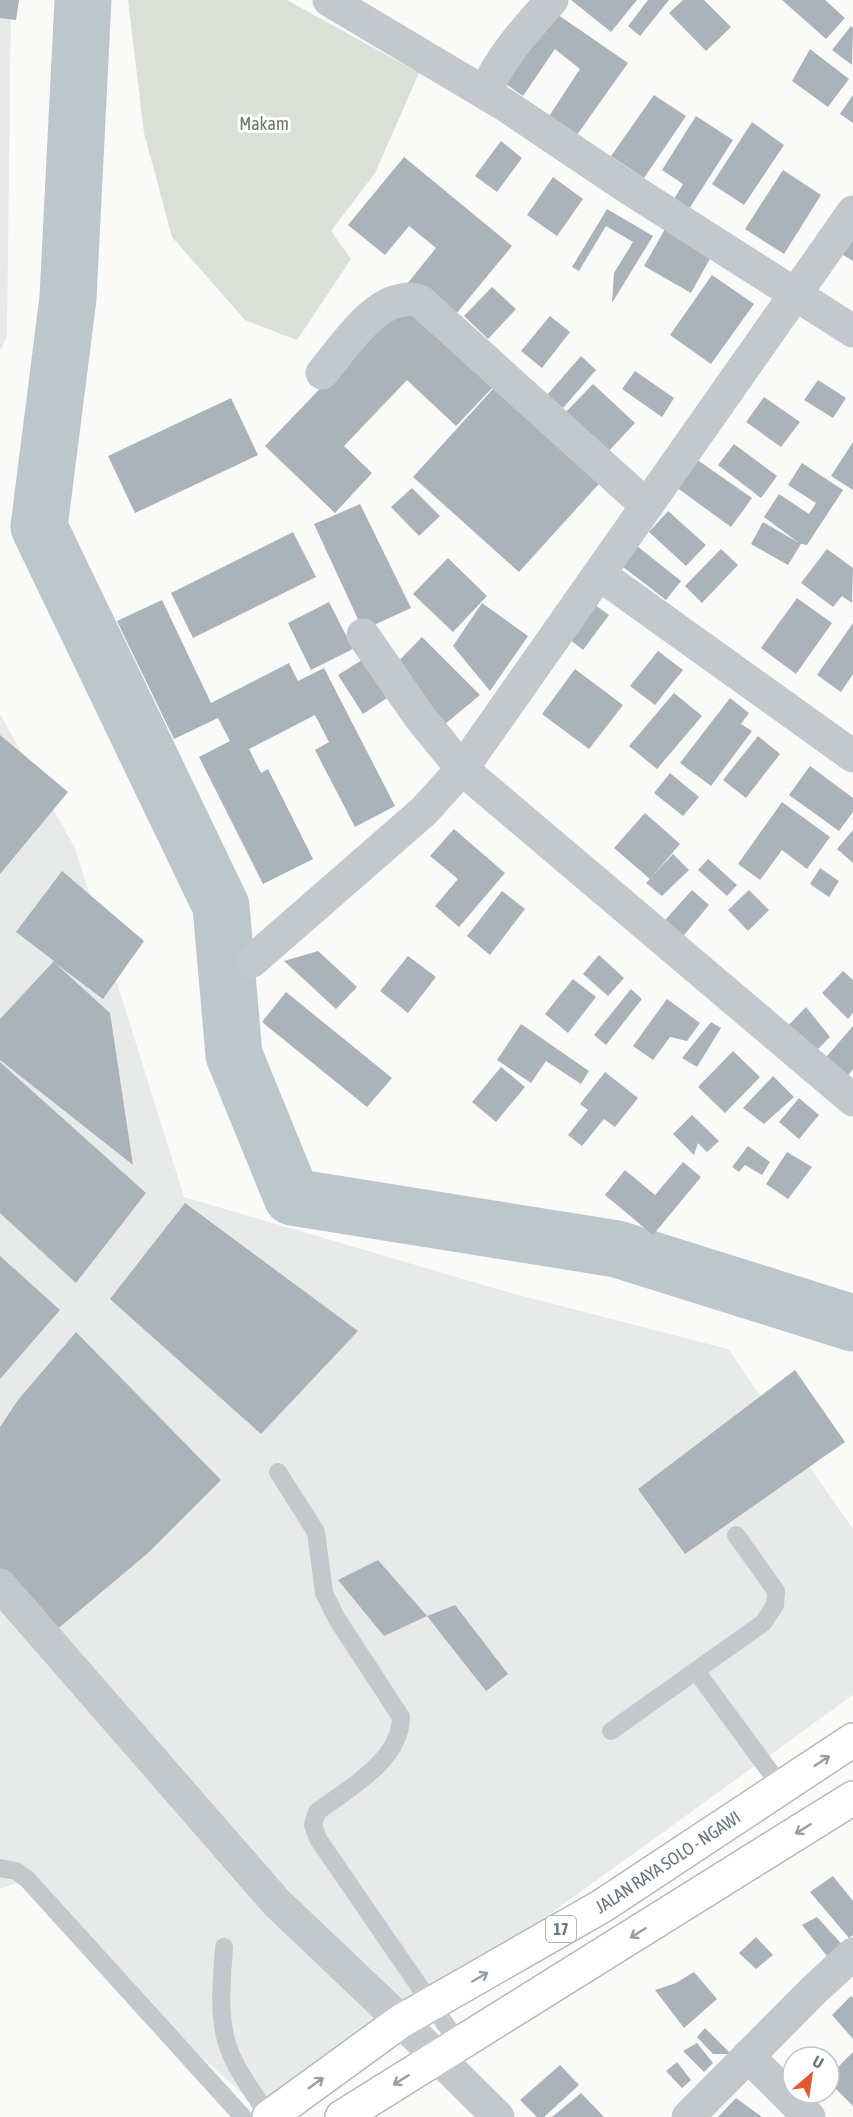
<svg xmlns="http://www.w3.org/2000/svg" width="853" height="2117" font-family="'Asap Condensed',sans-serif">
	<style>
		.built { fill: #e8e9e9 }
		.green { fill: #dadfd7 }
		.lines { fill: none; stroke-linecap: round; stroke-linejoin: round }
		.river { stroke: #bbc7cb; stroke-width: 57 }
		.building { fill: #aab3b9 }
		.highway-casing { stroke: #b4b9bd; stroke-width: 36 }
		.lane { stroke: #c3c8cc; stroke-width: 18 }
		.street { stroke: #c3c8cc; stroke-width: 33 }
		.highway { stroke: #fff; stroke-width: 33 }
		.oneway { stroke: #939fa8 }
		.labels { text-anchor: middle; stroke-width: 6; stroke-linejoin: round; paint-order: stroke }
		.shield { fill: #fff; stroke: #939fa8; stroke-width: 1.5 }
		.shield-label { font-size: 16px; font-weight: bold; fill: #657683 }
		.park-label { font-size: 18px; fill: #687a64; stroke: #fff }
		.street-label { font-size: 18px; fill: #657683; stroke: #fff }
	</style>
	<rect width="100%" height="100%" fill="#fafaf8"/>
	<!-- built -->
	<g class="built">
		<polygon points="0,0 11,0 7,336 0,351"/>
		<polygon points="0,714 75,848 184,1197 511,1293 728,1349 853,1529 853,1695 269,2117 132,1995 27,1879 0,1889"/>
	</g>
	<!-- green -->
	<polygon class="green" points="128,0 287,0 419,73 375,173 331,231 351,259 297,340 245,320 172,237 144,133"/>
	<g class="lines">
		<!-- river -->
		<polyline class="river" points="83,0 68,298 39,527 221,906 234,1055 292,1197 617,1249 853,1323"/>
	</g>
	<!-- building -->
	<g class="building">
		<polygon points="0,0 19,0 16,20 0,18"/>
		<polygon points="571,0 637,0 611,32"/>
		<polygon points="648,0 669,0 640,36 628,26"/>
		<polygon points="683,0 704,0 731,27 706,51 669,13"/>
		<polygon points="782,0 825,0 845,18 826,39"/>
		<polygon points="551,10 628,63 574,139 546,121 580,69 555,49 523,96 500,80"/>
		<polygon points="851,26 853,28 852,65 832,50"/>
		<polygon points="810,49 849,79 828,107 792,81"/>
		<polygon points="654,95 686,116 644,178 611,156"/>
		<polygon points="853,95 853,123 840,114"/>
		<polygon points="696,116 733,140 689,209 674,199 683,184 662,170"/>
		<polygon points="752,122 784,145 744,205 712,184"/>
		<polygon points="501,141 522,158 497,192 475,176"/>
		<polygon points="404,157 512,246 451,320 407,284 436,248 409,226 385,255 348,225"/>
		<polygon points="783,170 821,195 784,254 745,229"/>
		<polygon points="553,177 583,199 557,236 527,215"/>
		<polygon points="607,209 653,236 612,303 614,273 633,242 606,226 579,271 572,267"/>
		<polygon points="665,229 712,255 691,293 644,266"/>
		<polygon points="853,232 853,261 840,253"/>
		<polygon points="712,275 754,304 711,364 670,335"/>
		<polygon points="492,287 516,309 488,339 464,316"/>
		<polygon points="404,301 494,386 456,426 407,380 344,446 372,473 335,513 265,446"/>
		<polygon points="550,316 570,332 542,368 521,351"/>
		<polygon points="581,356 596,370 563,408 547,395"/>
		<polygon points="635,371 674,398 662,417 622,389"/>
		<polygon points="501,380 606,476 519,572 413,477"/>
		<polygon points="818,380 846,398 833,418 804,400"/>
		<polygon points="593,384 635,423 606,454 563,415"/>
		<polygon points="764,397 800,422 781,447 746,422"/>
		<polygon points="231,398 258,455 135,513 108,456"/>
		<polygon points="853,442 853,490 831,476"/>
		<polygon points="734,444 777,476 761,498 718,465"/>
		<polygon points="696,459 752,498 731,527 676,487"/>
		<polygon points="802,463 843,490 807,545 801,544 788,565 751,544 763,522 799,543 764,517 779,494 809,514 816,503 788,485"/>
		<polygon points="412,488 440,516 419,536 391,507"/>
		<polygon points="360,504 411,608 363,630 314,524"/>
		<polygon points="668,511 706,545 686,566 649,532"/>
		<polygon points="293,532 316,577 193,638 171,593"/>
		<polygon points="637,546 681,581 666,600 622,566"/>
		<polygon points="721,549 738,565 702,603 685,586"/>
		<polygon points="827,549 853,568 852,603 842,596 833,607 801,583"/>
		<polygon points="448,558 487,596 453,632 413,594"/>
		<polygon points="797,598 832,623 796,674 761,648"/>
		<polygon points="162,600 211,703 289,663 298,681 324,668 395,806 355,827 315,750 329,742 315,715 249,749 261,773 268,769 313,859 263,884 199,757 230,741 218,718 174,739 117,621"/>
		<polygon points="329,602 353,649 311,670 288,623"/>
		<polygon points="482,603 528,636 490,691 453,646"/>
		<polygon points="595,605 609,615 583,650 569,639"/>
		<polygon points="853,623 853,674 841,692 817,675"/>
		<polygon points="422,637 480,695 439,729 390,670"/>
		<polygon points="658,651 683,670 655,705 630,686"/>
		<polygon points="365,658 390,696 363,714 338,675"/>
		<polygon points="575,669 623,705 589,749 542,714"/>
		<polygon points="674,693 702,716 657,769 629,746"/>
		<polygon points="730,698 749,713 741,724 752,731 711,786 680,763"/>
		<polygon points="0,735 68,792 0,874"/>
		<polygon points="758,736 780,754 746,798 723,780"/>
		<polygon points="810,766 853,798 853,812 839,831 789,795"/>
		<polygon points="670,773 699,797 683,816 654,793"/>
		<polygon points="782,802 830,837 807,869 782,850 760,880 738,864"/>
		<polygon points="645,813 680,844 650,879 614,848"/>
		<polygon points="454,829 505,873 459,927 435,906 458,879 430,856"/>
		<polygon points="853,830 853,863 837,849"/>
		<polygon points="673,854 689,870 662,896 646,883"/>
		<polygon points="708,859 737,885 727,896 698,870"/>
		<polygon points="820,868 839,881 829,897 810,884"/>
		<polygon points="62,871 144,941 103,999 55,963 110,1013 133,1165 0,1060 0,1019 54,961 16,932"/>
		<polygon points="692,890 709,905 675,946 658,928"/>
		<polygon points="749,890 769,910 748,931 728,910"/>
		<polygon points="502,891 525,909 490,955 467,936"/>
		<polygon points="318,951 357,987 336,1009 284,961"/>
		<polygon points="599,955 624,978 608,996 583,974"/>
		<polygon points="408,956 436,977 408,1013 380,991"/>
		<polygon points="843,971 853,980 853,1013 848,1019 822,993"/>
		<polygon points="573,979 596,997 568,1033 545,1014"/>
		<polygon points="631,989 642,999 606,1045 594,1035"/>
		<polygon points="286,992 392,1078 367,1107 262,1022"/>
		<polygon points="667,999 700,1023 687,1041 670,1037 653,1060 633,1046"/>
		<polygon points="806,1007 830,1037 810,1057 781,1033"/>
		<polygon points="711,1022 721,1028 697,1067 682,1058"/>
		<polygon points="521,1024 589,1071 581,1084 546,1061 531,1083 497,1060"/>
		<polygon points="853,1026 853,1069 841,1084 820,1064"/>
		<polygon points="733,1051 760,1077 725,1113 698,1087"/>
		<polygon points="0,1062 146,1193 76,1283 0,1213"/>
		<polygon points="501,1067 525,1087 496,1122 472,1102"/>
		<polygon points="605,1072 638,1098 615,1127 604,1119 582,1146 568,1135 588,1110 580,1104"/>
		<polygon points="773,1076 794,1097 764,1124 743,1108"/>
		<polygon points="799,1098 819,1115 799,1139 779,1122"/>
		<polygon points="692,1115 719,1141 707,1152 698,1143 694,1155 673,1134"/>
		<polygon points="748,1146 770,1162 762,1175 745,1165 739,1172 732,1167"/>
		<polygon points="787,1152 812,1167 788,1199 766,1184"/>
		<polygon points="683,1162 701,1177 653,1235 605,1195 625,1170 655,1195"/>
		<polygon points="185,1203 358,1331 261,1434 110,1299"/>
		<polygon points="0,1256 60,1310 0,1379"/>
		<polygon points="76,1332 221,1480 148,1553 48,1637 0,1581 0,1427 18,1400"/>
		<polygon points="795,1370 845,1442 685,1554 638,1489"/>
		<polygon points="378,1560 427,1616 384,1636 338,1580"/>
		<polygon points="455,1605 508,1674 486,1691 427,1616"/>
		<polygon points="833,1876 853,1901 853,1935 849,1938 810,1892"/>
		<polygon points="817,1917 846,1949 831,1961 802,1925"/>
		<polygon points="756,1937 773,1955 756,1969 739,1953"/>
		<polygon points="694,1972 717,1999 684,2028 655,1990 676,1983"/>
		<polygon points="851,1996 853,1998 853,2039 832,2015"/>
		<polygon points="705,2028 731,2054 713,2054 697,2037"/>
		<polygon points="697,2043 713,2063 704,2072 683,2051"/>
		<polygon points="853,2052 853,2106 829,2082 829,2076"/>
		<polygon points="677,2062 691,2080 682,2088 666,2071"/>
		<polygon points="560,2065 579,2085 544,2117 537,2117 520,2100"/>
		<polygon points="581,2093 604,2117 552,2117"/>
		<polygon points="736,2098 762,2117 718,2117"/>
	</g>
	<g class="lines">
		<defs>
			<g id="highway">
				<path id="s1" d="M269 2117 401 2021 602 1906 853 1740"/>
				<polyline points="342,2117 853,1798"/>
			</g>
		</defs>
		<!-- highway casing -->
		<use href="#highway" class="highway-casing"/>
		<!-- lane -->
		<g class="lane">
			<path d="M278 1472 316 1532 324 1593 337 1619 401 1717C401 1760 349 1788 317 1812L313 1825 318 1839 459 2044"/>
			<polyline points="696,1671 782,1788"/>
			<polyline points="611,1731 763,1623 775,1605 776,1591 736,1535"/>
			<polyline points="0,1868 16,1871 27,1879 243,2117"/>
			<path d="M224 1947C222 1978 218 2010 226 2040 233 2067 254 2093 269 2117"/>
		</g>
		<!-- street -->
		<g class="street">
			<polyline points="329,0 505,105 624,185 853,331"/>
			<path d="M485 93C500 57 526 29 552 0"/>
			<path d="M322 373C345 346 379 289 420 301L647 506"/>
			<polyline points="599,574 853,756"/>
			<polyline points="363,635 419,716 462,769 853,1100"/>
			<polyline points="252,961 424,811 462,769 853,212"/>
			<polyline points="0,1585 276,1902 401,2021 498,2117"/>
			<polyline points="748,2056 809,2117"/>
			<polyline points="688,2117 814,1990 853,1954"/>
		</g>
		<!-- highway -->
		<use href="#highway" class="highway"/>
	</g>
	<!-- one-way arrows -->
	<defs><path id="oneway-shaft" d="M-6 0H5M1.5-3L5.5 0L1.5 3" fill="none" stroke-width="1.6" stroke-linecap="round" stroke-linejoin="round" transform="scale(1.5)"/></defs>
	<g class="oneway">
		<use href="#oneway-shaft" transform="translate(822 1761) rotate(-34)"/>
		<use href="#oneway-shaft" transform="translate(803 1829) rotate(148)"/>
		<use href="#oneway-shaft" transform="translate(638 1933) rotate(148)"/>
		<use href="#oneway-shaft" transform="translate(480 1977) rotate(-30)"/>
		<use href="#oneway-shaft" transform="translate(401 2080) rotate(148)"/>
		<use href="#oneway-shaft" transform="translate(316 2083) rotate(-36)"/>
	</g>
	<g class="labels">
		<!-- shield labels -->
		<rect class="shield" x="546" y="1916" width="30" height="26" rx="4.5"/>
		<g class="shield-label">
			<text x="561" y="1935">17</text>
		</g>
		<!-- park labels -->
		<g class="park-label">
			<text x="264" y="130">Makam</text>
		</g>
		<!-- street labels -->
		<g class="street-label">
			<text dy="6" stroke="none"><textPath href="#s1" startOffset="474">JALAN RAYA SOLO - NGAWI</textPath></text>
		</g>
	</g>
	<!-- north arrow -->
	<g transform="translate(811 2075) rotate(29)"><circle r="28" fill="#ffffff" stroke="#c1c8cd" stroke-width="1.5"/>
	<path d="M0-4.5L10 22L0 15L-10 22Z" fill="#e4572e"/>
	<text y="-9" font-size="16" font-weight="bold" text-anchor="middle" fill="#657683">U</text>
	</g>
</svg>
